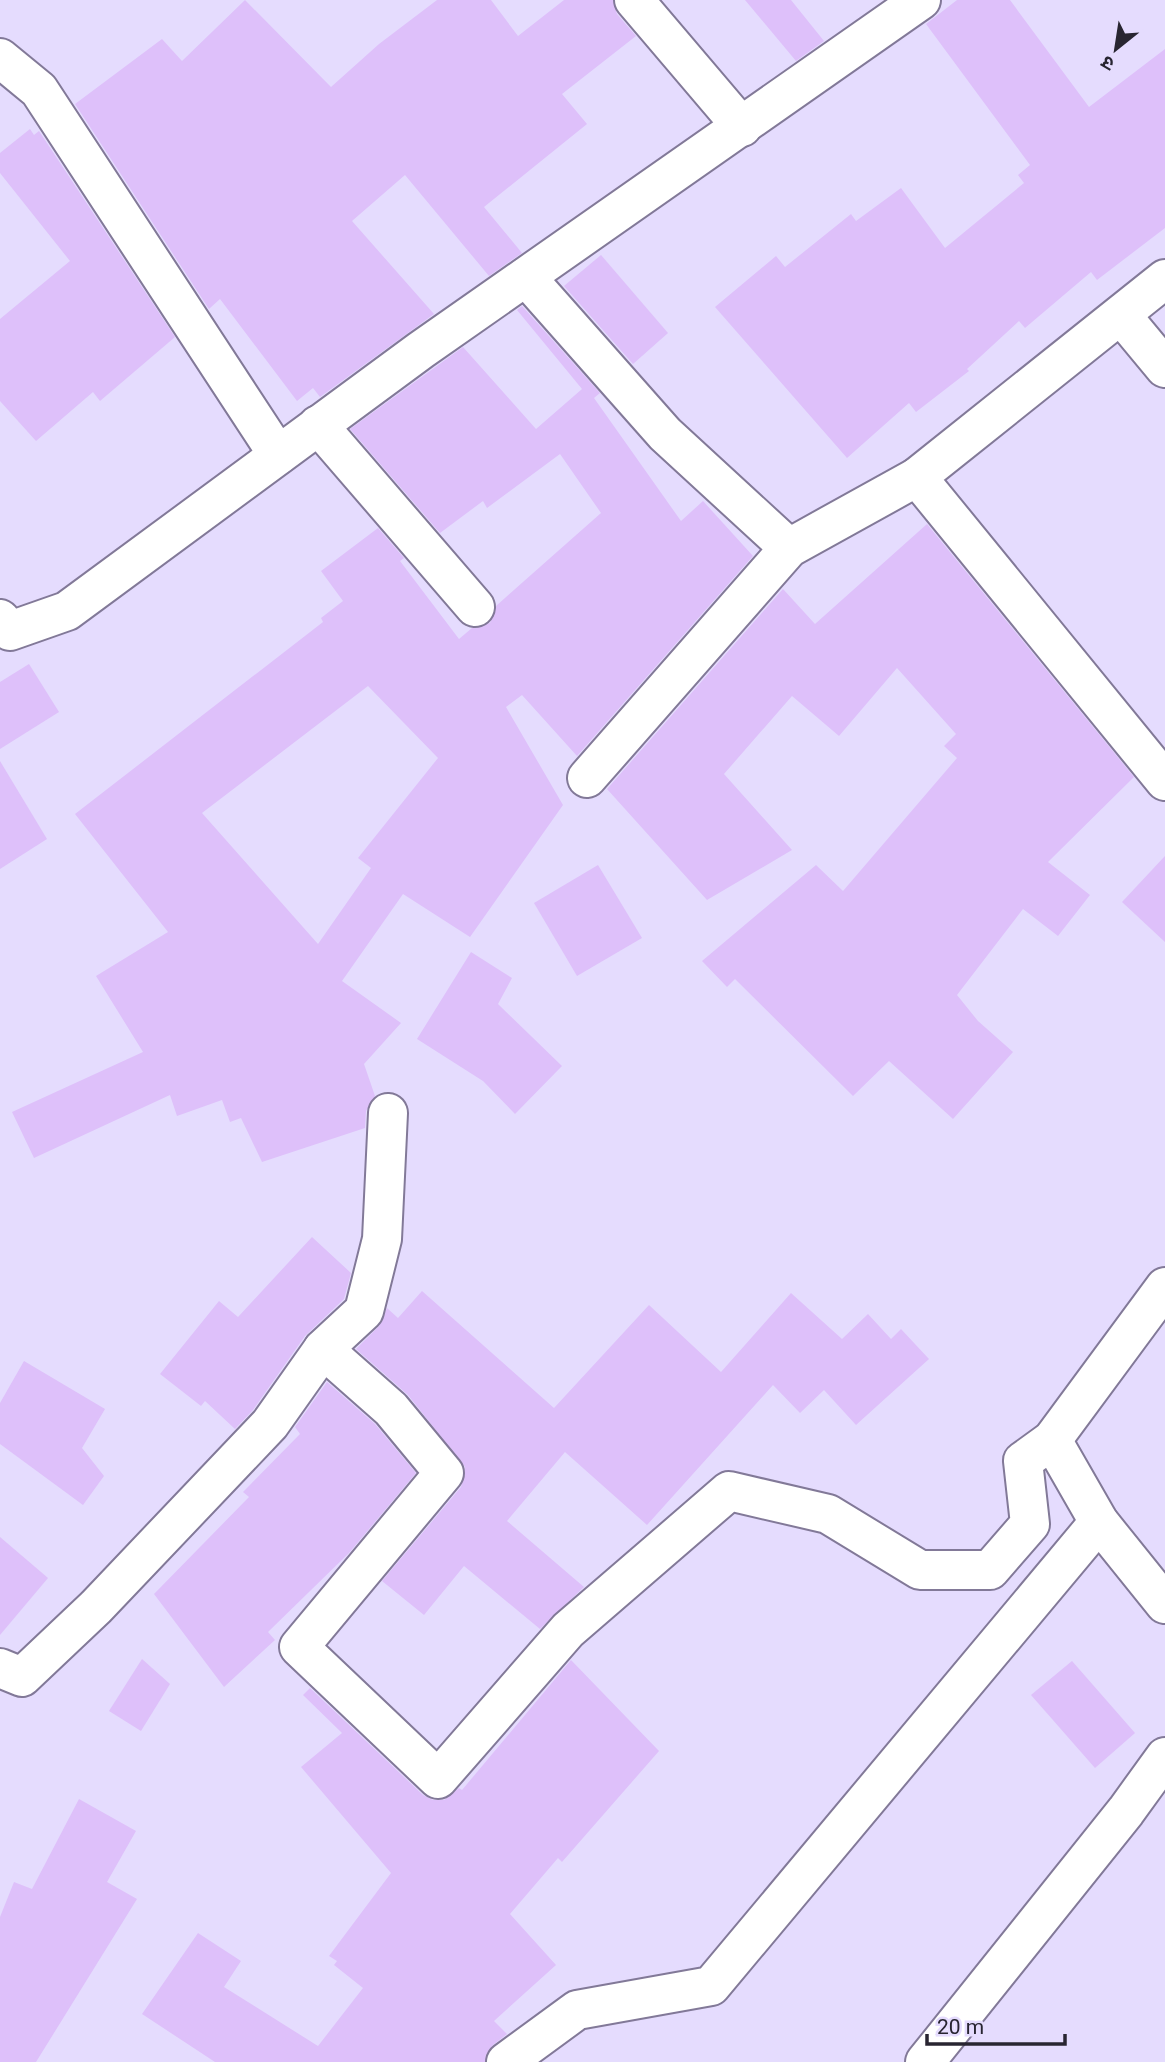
<svg xmlns="http://www.w3.org/2000/svg" width="1165" height="2062" font-family="Roboto,'Noto Sans Devanagari',sans-serif">
	<style>
		.building { fill: #dec0fa; fill-rule: evenodd }
		.lines { fill: none; stroke-linecap: round; stroke-linejoin: round }
		.minor-casing { stroke: #827998; stroke-width: 42 }
		.minor { stroke: #fff; stroke-width: 38 }
	</style>
	<rect width="100%" height="100%" fill="#e5dcfe"/>
	<!-- building -->
	<g class="building">
		<polygon points="245,0 331,87 379,44 437,0 491,0 518,36 564,0 613,0 617,14 636,36 562,94 587,124 484,207 522,253 489,276 405,175 352,221 434,314 320,397 313,388 297,401 220,299 209,309 75,104 162,39 182,61"/>
		<polygon points="745,0 791,0 824,41 796,61"/>
		<polygon points="957,0 1010,0 1089,107 1165,49 1165,228 1097,280 1091,272 1025,328 1019,321 967,369 969,371 916,412 909,403 847,458 715,307 776,256 785,267 851,214 856,221 901,188 945,248 1024,183 1018,175 1030,165 926,24"/>
		<polygon points="30,129 34,135 39,131 175,337 100,401 93,392 36,441 0,401 0,319 70,261 0,173 0,153"/>
		<polygon points="601,255 668,333 633,364 564,286"/>
		<path d="M522 306 600 393 594 398 681 521 703 501 753 556 577 756 522 695 506 707 563 805 470 937 403 894 342 981 401 1023 364 1064 375 1096 366 1111 365 1128 262 1162 241 1118 230 1122 222 1100 177 1116 170 1095 34 1158 12 1112 143 1052 96 976 168 932 75 814 323 622 321 618 343 601 321 571 378 528 404 558 400 561 459 639 472 628 490 623 496 606 601 513 560 454 487 508 483 501 440 533 350 429 463 347 536 429 582 389 517 310ZM368 686 438 758 358 858 371 868 318 944 202 813Z"/>
		<polygon points="927,524 1134,777 1048,862 1090,895 1058,936 1023,909 957,995 978,1021 1013,1052 953,1119 889,1061 853,1096 735,979 727,987 702,961 816,865 843,891 957,758 944,746 956,734 897,668 839,736 792,696 724,774 792,850 707,900 607,789 783,589 815,624"/>
		<polygon points="29,664 59,712 0,749 0,682"/>
		<polygon points="0,761 47,839 0,869"/>
		<polygon points="1165,856 1165,942 1122,902"/>
		<polygon points="598,865 642,938 577,976 534,903"/>
		<polygon points="471,952 512,978 498,1004 562,1066 515,1114 483,1081 417,1039"/>
		<polygon points="312,1237 351,1273 344,1299 305,1336 253,1410 235,1429 205,1401 201,1406 160,1374 219,1301 238,1317"/>
		<polygon points="422,1291 554,1408 649,1305 721,1372 791,1293 842,1339 868,1314 891,1339 901,1329 929,1359 856,1425 824,1390 800,1413 773,1385 647,1525 565,1452 507,1521 584,1587 540,1629 464,1566 424,1615 382,1581 461,1487 465,1467 408,1395 356,1349 379,1326 387,1308 398,1318"/>
		<polygon points="24,1361 105,1409 82,1448 104,1476 83,1505 0,1444 0,1403"/>
		<polygon points="327,1382 375,1424 416,1473 349,1553 268,1632 275,1640 224,1687 154,1594 249,1497 243,1492 300,1434 295,1427"/>
		<polygon points="0,1537 48,1578 0,1635"/>
		<polygon points="142,1659 170,1684 141,1731 109,1711"/>
		<polygon points="571,1660 659,1751 562,1862 558,1858 510,1914 556,1965 494,2021 507,2034 493,2045 485,2062 215,2062 142,2014 198,1933 241,1961 224,1987 318,2046 363,1988 334,1965 337,1961 329,1956 391,1873 301,1767 342,1733 303,1695 310,1688 423,1795 433,1800 444,1800 459,1788 462,1790"/>
		<polygon points="1072,1661 1135,1733 1095,1768 1031,1695"/>
		<polygon points="79,1799 136,1831 107,1882 137,1899 36,2062 0,2062 0,1917 14,1882 32,1889"/>
	</g>
	<g class="lines">
		<defs>
			<g id="minor">
				<polyline points="634,0 742,127"/>
				<polyline points="0,58 39,90 278,455"/>
				<polyline points="526,277 665,434 789,548"/>
				<polyline points="1165,279 917,477 1165,781"/>
				<polyline points="1121,315 1165,368"/>
				<polyline points="318,425 475,607"/>
				<polyline points="0,619 10,631 67,611 421,350 921,0"/>
				<polyline points="587,778 789,548 917,477"/>
				<polyline points="323,1349 391,1409 444,1473 299,1647 438,1779 568,1630 729,1491 828,1514 920,1570 990,1570 1030,1524 1023,1461 1052,1440 1165,1287"/>
				<polyline points="1052,1440 1099,1522 1165,1604"/>
				<polyline points="0,1668 22,1677 96,1607 270,1424 323,1349 364,1311 382,1239 388,1113"/>
				<polyline points="506,2062 577,2010 711,1986 1099,1522"/>
				<polyline points="925,2062 1126,1811 1165,1757"/>
			</g>
		</defs>
		<!-- minor casing -->
		<use href="#minor" class="minor-casing"/>
		<!-- minor -->
		<use href="#minor" class="minor"/>
	</g>
	<!-- north arrow -->
	<g transform="translate(1116 49) rotate(210)" stroke="#e5dcfe" stroke-width="5" paint-order="stroke">
	<path d="M0-5L12 26L0 18L-12 26Z" fill="#282531"/>
	<text y="-10" font-size="19" font-weight="bold" text-anchor="middle" fill="#282531">उ</text>
	</g>
	<!-- scale -->
	<path d="M927 2034v10h138v-10" fill="none" stroke="#282531" stroke-width="3.5"/>
	<text x="937" y="2034" font-size="21" fill="#282531" stroke="#e5dcfe" stroke-width="5" paint-order="stroke">20 m</text>
</svg>
